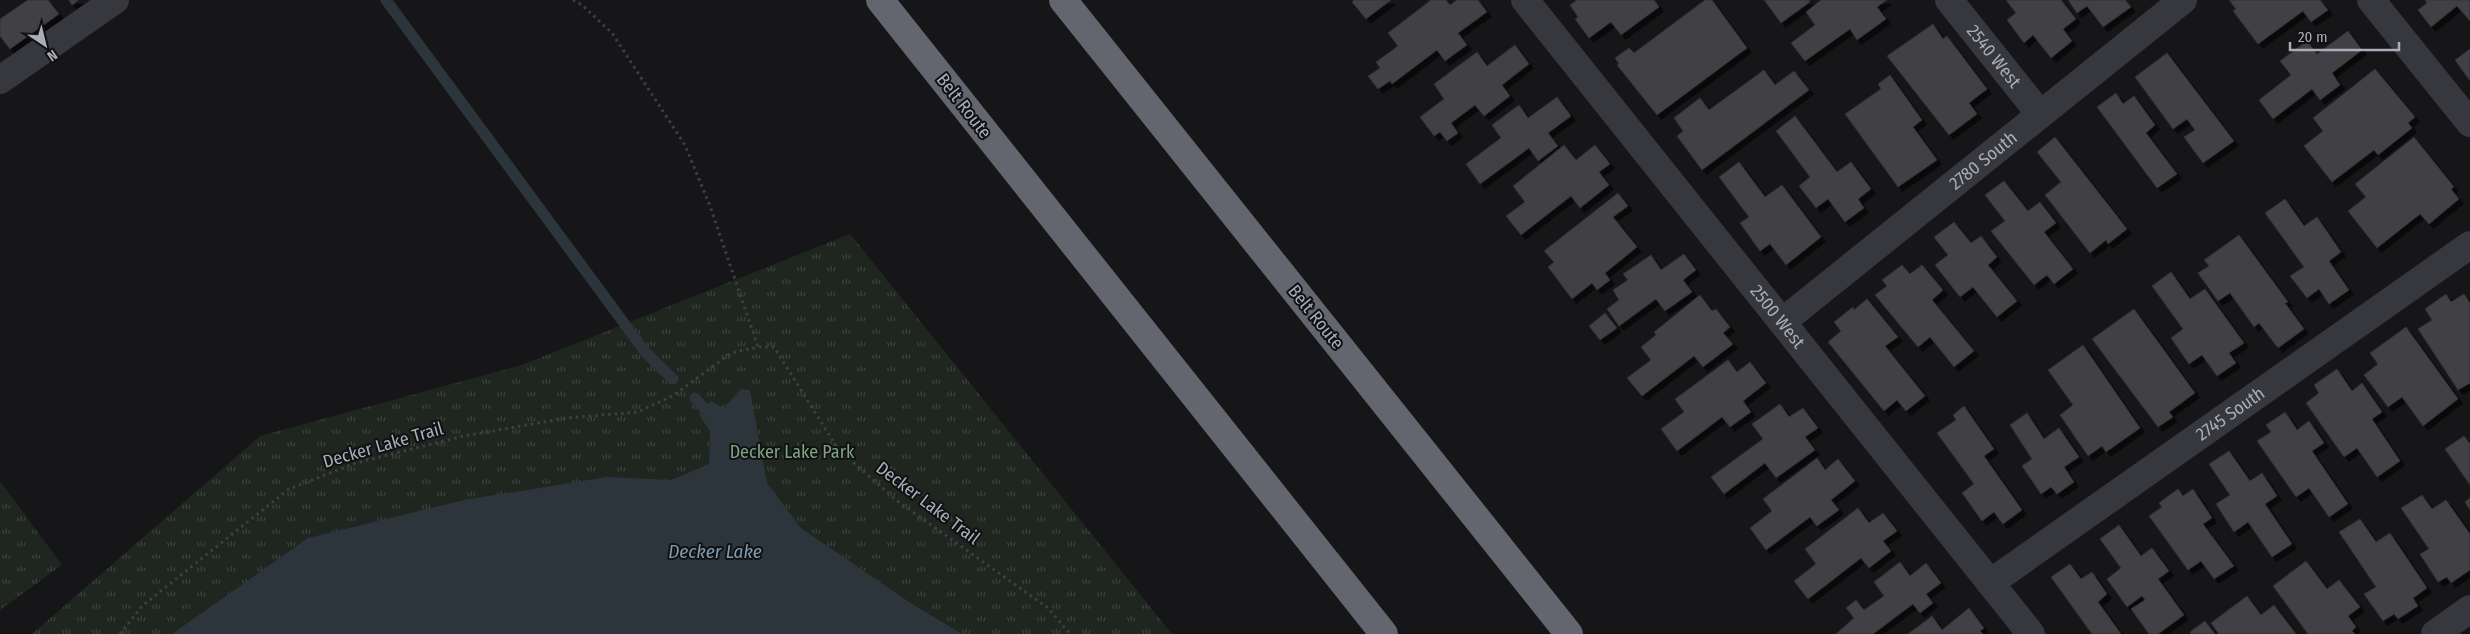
<svg xmlns="http://www.w3.org/2000/svg" width="2470" height="634" font-family="'Fira Sans Condensed',sans-serif">
	<style>
		.grass { fill: url(#grass-tufts) }
		.water { fill: #2c353c }
		.lines { fill: none; stroke-linecap: round; stroke-linejoin: round }
		.stream { stroke: #2c353c; stroke-width: 11 }
		.building { fill: #404145; stroke: #303034; filter: url(#shadow) }
		.path { stroke: #3d3f44; stroke-width: 3; stroke-dasharray: 2.5 4; stroke-linecap: butt }
		.minor { stroke: #37383d; stroke-width: 28 }
		.highway { stroke: #63666e; stroke-width: 28 }
		.labels { text-anchor: middle; stroke-width: 4; stroke-linejoin: round; paint-order: stroke }
		.street-label { font-size: 18px; fill: #a8adb8; stroke: #111113 }
		.park-label { font-size: 18px; fill: #7fa381; stroke: #111113 }
		.water-label { font-size: 19px; font-style: italic; fill: #7f9bb3; stroke: #111113 }
	</style>
	<defs>
		<pattern id="grass-tufts" width="24" height="20" patternUnits="userSpaceOnUse" patternTransform="scale(1.25)"><rect width="24" height="20" fill="#1e261f"/><path d="M3 7l-1-3M5 7V3M7 7l1-3M15 17l-1-3M17 17v-4M19 17l1-3" fill="none" stroke="#3c433d"/></pattern>
		<filter id="shadow"><feDropShadow dx="4.5" dy="4.5" stdDeviation="0" flood-color="#0009"/></filter>
	</defs>
	<rect width="100%" height="100%" fill="#161618"/>
	<!-- grass -->
	<g class="grass">
		<polygon points="850,234 1172,634 32,634 260,436 522,365"/>
		<polygon points="0,481 62,565 0,610"/>
	</g>
	<!-- water -->
	<polygon class="water" points="741,389 750,390 767,483 801,528 912,604 962,634 172,634 308,538 464,500 607,477 671,480 709,464 710,432 699,414 711,401 724,408"/>
	<g class="lines">
		<!-- stream -->
		<g class="stream">
			<polyline points="386,0 646,353 673,379"/>
			<polyline points="695,398 704,408"/>
		</g>
	</g>
	<!-- building -->
	<g class="building">
		<polygon points="28,0 48,0 59,14 10,49 0,36 0,19"/>
		<polygon points="69,0 79,0 72,5"/>
		<polygon points="1354,0 1391,0 1366,19 1352,2"/>
		<polygon points="1431,0 1446,0 1450,5 1457,0 1478,0 1487,12 1458,33 1467,45 1445,61 1437,50 1392,84 1390,81 1378,89 1368,76 1380,68 1376,62 1398,46 1388,33"/>
		<polygon points="1577,0 1654,0 1659,7 1621,35 1611,22 1589,38 1575,19 1578,17 1570,5"/>
		<polygon points="1705,0 1712,0 1747,48 1657,115 1617,65 1619,64 1615,58 1629,48 1634,53"/>
		<polygon points="1764,0 1809,0 1810,2 1781,23"/>
		<polygon points="1821,0 1887,0 1877,7 1886,19 1857,40 1850,29 1805,61 1791,43 1815,25 1806,12"/>
		<polygon points="2006,0 2061,0 2076,19 2063,29 2072,41 2051,58 2033,35 2024,43 2007,20 2016,13"/>
		<polygon points="2068,0 2125,0 2131,7 2103,27 2087,6 2077,13"/>
		<polygon points="2229,0 2320,0 2328,10 2311,22 2303,11 2258,44 2233,11 2236,9"/>
		<polygon points="2425,0 2470,0 2470,21 2457,6 2431,27 2418,10 2427,3"/>
		<polygon points="1933,24 1943,39 1947,36 1987,89 1969,103 1977,114 1949,135 1887,56"/>
		<polygon points="2348,31 2362,50 2332,73 2340,85 2320,100 2312,89 2273,119 2259,100 2291,75 2280,61 2307,41 2317,54"/>
		<polygon points="1515,45 1529,64 1502,85 1510,96 1484,116 1475,105 1451,123 1458,133 1447,141 1440,132 1434,136 1420,117 1444,99 1434,84 1477,52 1487,66"/>
		<polygon points="2470,49 2470,81 2455,60"/>
		<polygon points="2167,53 2234,141 2203,163 2184,137 2195,130 2187,119 2173,129 2135,77"/>
		<polygon points="2375,69 2415,117 2408,123 2412,128 2378,155 2374,150 2332,182 2304,146 2323,131 2313,118"/>
		<polygon points="1764,70 1775,85 1794,71 1809,90 1702,170 1677,136 1683,131 1674,118 1700,98 1709,110"/>
		<polygon points="1890,75 1922,120 1913,127 1937,160 1898,187 1845,114 1881,89 1878,84"/>
		<polygon points="2116,93 2123,104 2134,96 2155,125 2146,133 2177,174 2157,188 2097,107"/>
		<polygon points="1557,97 1571,116 1548,133 1558,146 1538,161 1529,148 1480,184 1466,164 1501,138 1492,125 1519,105 1528,118"/>
		<polygon points="1795,116 1837,172 1851,162 1871,189 1858,199 1864,208 1845,222 1828,199 1816,208 1799,186 1810,177 1776,131"/>
		<polygon points="2055,137 2127,229 2108,244 2106,240 2090,253 2045,195 2061,182 2037,152"/>
		<polygon points="2414,137 2454,187 2451,189 2459,199 2429,224 2420,214 2377,248 2348,211 2366,197 2355,184"/>
		<polygon points="1564,145 1576,160 1595,145 1610,164 1599,172 1609,185 1580,208 1571,196 1521,235 1506,216 1525,202 1513,186"/>
		<polygon points="1739,162 1765,197 1782,185 1821,237 1786,265 1770,244 1760,251 1740,223 1749,217 1719,177"/>
		<polygon points="2004,181 2028,211 2040,202 2056,223 2044,232 2073,269 2054,284 2047,275 2034,285 1991,231 2005,221 1985,195"/>
		<polygon points="1618,193 1628,206 1613,217 1637,247 1605,273 1610,280 1597,290 1592,283 1572,299 1548,267 1554,262 1544,251"/>
		<polygon points="2285,199 2304,226 2317,217 2341,252 2329,261 2349,290 2329,304 2319,289 2307,298 2290,276 2304,267 2265,213"/>
		<polygon points="1954,222 1971,243 1981,236 1997,257 1988,265 2017,301 1997,317 1973,287 1960,297 1935,265 1948,255 1934,237"/>
		<polygon points="2239,235 2288,302 2285,303 2304,329 2278,348 2259,323 2254,327 2230,293 2218,301 2198,273 2209,266 2204,260"/>
		<polygon points="1684,254 1696,270 1683,280 1692,292 1665,311 1656,299 1619,326 1607,309 1619,300 1613,290 1628,280 1623,274 1651,255 1661,270"/>
		<polygon points="1902,265 1910,274 1922,265 1943,290 1932,300 1974,351 1954,367 1930,337 1918,347 1875,295 1887,286 1882,280"/>
		<polygon points="2171,272 2190,299 2205,289 2244,343 2229,353 2236,363 2217,376 2202,355 2189,364 2171,338 2183,329 2152,286"/>
		<polygon points="2446,294 2451,302 2464,294 2470,303 2470,383 2458,390 2418,329 2432,320 2425,309"/>
		<polygon points="1700,295 1712,311 1716,309 1730,327 1723,333 1733,344 1703,367 1694,356 1642,396 1627,378 1651,360 1641,347 1656,335 1654,332"/>
		<polygon points="1867,299 1898,337 1885,346 1925,396 1906,411 1897,400 1884,411 1828,342 1841,331 1834,322 1853,307 1854,310"/>
		<polygon points="2134,309 2195,393 2169,412 2173,417 2158,427 2092,339"/>
		<polygon points="1605,313 1617,328 1600,340 1589,326"/>
		<polygon points="2406,327 2458,399 2423,426 2402,397 2388,407 2364,375 2378,364 2370,353"/>
		<polygon points="2083,345 2140,428 2106,452 2102,446 2088,456 2060,415 2073,405 2048,370"/>
		<polygon points="1728,360 1737,372 1750,362 1766,383 1743,401 1751,412 1730,427 1722,417 1677,451 1661,429 1684,412 1675,399"/>
		<polygon points="2337,369 2352,391 2362,383 2382,412 2372,419 2400,461 2377,477 2357,448 2344,457 2306,403 2319,393 2314,385"/>
		<polygon points="1780,404 1789,417 1803,408 1818,428 1805,437 1815,450 1776,478 1765,463 1724,494 1711,477 1763,439 1752,424"/>
		<polygon points="1964,406 1994,449 1984,456 2022,510 2003,524 1994,512 1982,521 1962,493 1974,484 1937,433 1956,420 1953,415"/>
		<polygon points="2285,412 2297,430 2309,421 2324,443 2312,451 2348,504 2329,517 2309,488 2296,497 2257,441 2271,432 2266,425"/>
		<polygon points="2027,413 2044,439 2059,428 2079,457 2064,467 2074,482 2057,494 2051,487 2041,494 2022,466 2032,459 2010,425"/>
		<polygon points="2464,436 2470,444 2470,485 2445,449"/>
		<polygon points="2229,451 2250,481 2262,473 2277,496 2265,504 2292,544 2272,557 2248,522 2234,532 2216,504 2230,495 2209,464"/>
		<polygon points="1817,458 1825,470 1838,459 1855,481 1831,500 1839,510 1817,526 1810,517 1766,550 1750,528 1772,511 1763,499"/>
		<polygon points="2178,489 2183,496 2193,489 2212,518 2203,524 2234,566 2214,579 2201,561 2188,570 2149,516 2162,507 2159,503"/>
		<polygon points="2422,495 2432,509 2446,500 2470,534 2470,570 2451,583 2447,577 2438,582 2420,554 2429,549 2401,508"/>
		<polygon points="2470,498 2470,510 2465,502"/>
		<polygon points="1858,508 1869,523 1883,513 1897,531 1883,541 1891,551 1869,568 1861,558 1808,599 1794,581 1816,564 1805,549"/>
		<polygon points="2360,519 2376,542 2390,533 2427,588 2413,598 2418,606 2398,619 2394,614 2383,621 2364,594 2376,587 2339,532"/>
		<polygon points="2119,525 2141,556 2152,548 2169,571 2158,579 2184,615 2158,634 2149,634 2131,609 2145,600 2142,596 2127,607 2107,579 2121,568 2100,539"/>
		<polygon points="2306,561 2327,589 2339,580 2360,607 2348,616 2356,627 2352,631 2355,634 2308,634 2273,586"/>
		<polygon points="1900,562 1910,576 1926,563 1941,583 1926,594 1933,603 1920,613 1913,604 1873,634 1836,634 1854,618 1846,608 1856,600 1864,610 1884,596 1874,582"/>
		<polygon points="2070,564 2081,579 2092,572 2107,594 2098,602 2121,634 2092,634 2051,577"/>
		<polygon points="2247,596 2261,615 2274,605 2296,634 2219,634 2211,623"/>
		<polygon points="1969,608 1984,628 1980,631 1983,634 1908,634 1932,616 1942,630"/>
		<polygon points="2205,621 2215,634 2191,634 2190,632"/>
	</g>
	<g class="lines">
		<!-- path -->
		<g class="path">
			<polyline points="573,0 582,5 612,33 685,145 710,206 758,347"/>
			<polyline points="120,634 142,606 289,489 356,463 464,436 567,418 638,412 674,395 731,353 758,347 774,347 838,449 896,500 1048,608 1070,634"/>
		</g>
		<!-- minor -->
		<g class="minor">
			<path id="s1" d="M1525 0 2031 634"/>
			<path id="s2" d="M1949 0 2040 114"/>
			<polyline points="2371,0 2470,123"/>
			<polyline points="0,80 115,0"/>
			<path id="s3" d="M1782 322 2183 0"/>
			<path id="s4" d="M1990 583 2470 245"/>
			<polyline points="2435,634 2470,609"/>
		</g>
		<!-- highway -->
		<g class="highway">
			<polyline points="880,0 1384,634"/>
			<polyline points="1063,0 1569,634"/>
		</g>
	</g>
	<g class="labels">
		<!-- street labels -->
		<g class="street-label">
			<text dy="6" stroke="none"><textPath href="#s2" startOffset="72">2540 West</textPath></text>
			<text transform="translate(964 106) rotate(52)" y="6">Belt Route</text>
			<text dy="6" stroke="none"><textPath href="#s3" startOffset="258">2780 South</textPath></text>
			<text transform="translate(1316 317) rotate(51)" y="6">Belt Route</text>
			<text dy="6" stroke="none"><textPath href="#s1" startOffset="405">2500 West</textPath></text>
			<text dy="6" stroke="none"><textPath href="#s4" startOffset="294">2745 South</textPath></text>
			<text transform="translate(383 445) rotate(-16)" y="6">Decker Lake Trail</text>
			<text transform="translate(928 503) rotate(37)" y="6">Decker Lake Trail</text>
		</g>
		<!-- park labels -->
		<g class="park-label">
			<text x="792" y="458">Decker Lake Park</text>
		</g>
		<!-- water labels -->
		<g class="water-label">
			<text x="715" y="558">Decker Lake</text>
		</g>
	</g>
	<!-- north arrow -->
	<g transform="translate(45 45) rotate(145)" stroke="#111113" stroke-width="4" paint-order="stroke">
	<path d="M0-4L9 19L0 12L-9 19Z" fill="#a8adb8"/>
	<text y="-8" font-size="14" font-weight="bold" text-anchor="middle" fill="#a8adb8">N</text>
	</g>
	<!-- scale -->
	<path d="M2290 42v8h109v-8" fill="none" stroke="#a8adb8" stroke-width="2.5"/>
	<text x="2298" y="42" font-size="15" fill="#a8adb8" stroke="#111113" stroke-width="4" paint-order="stroke">20 m</text>
</svg>
